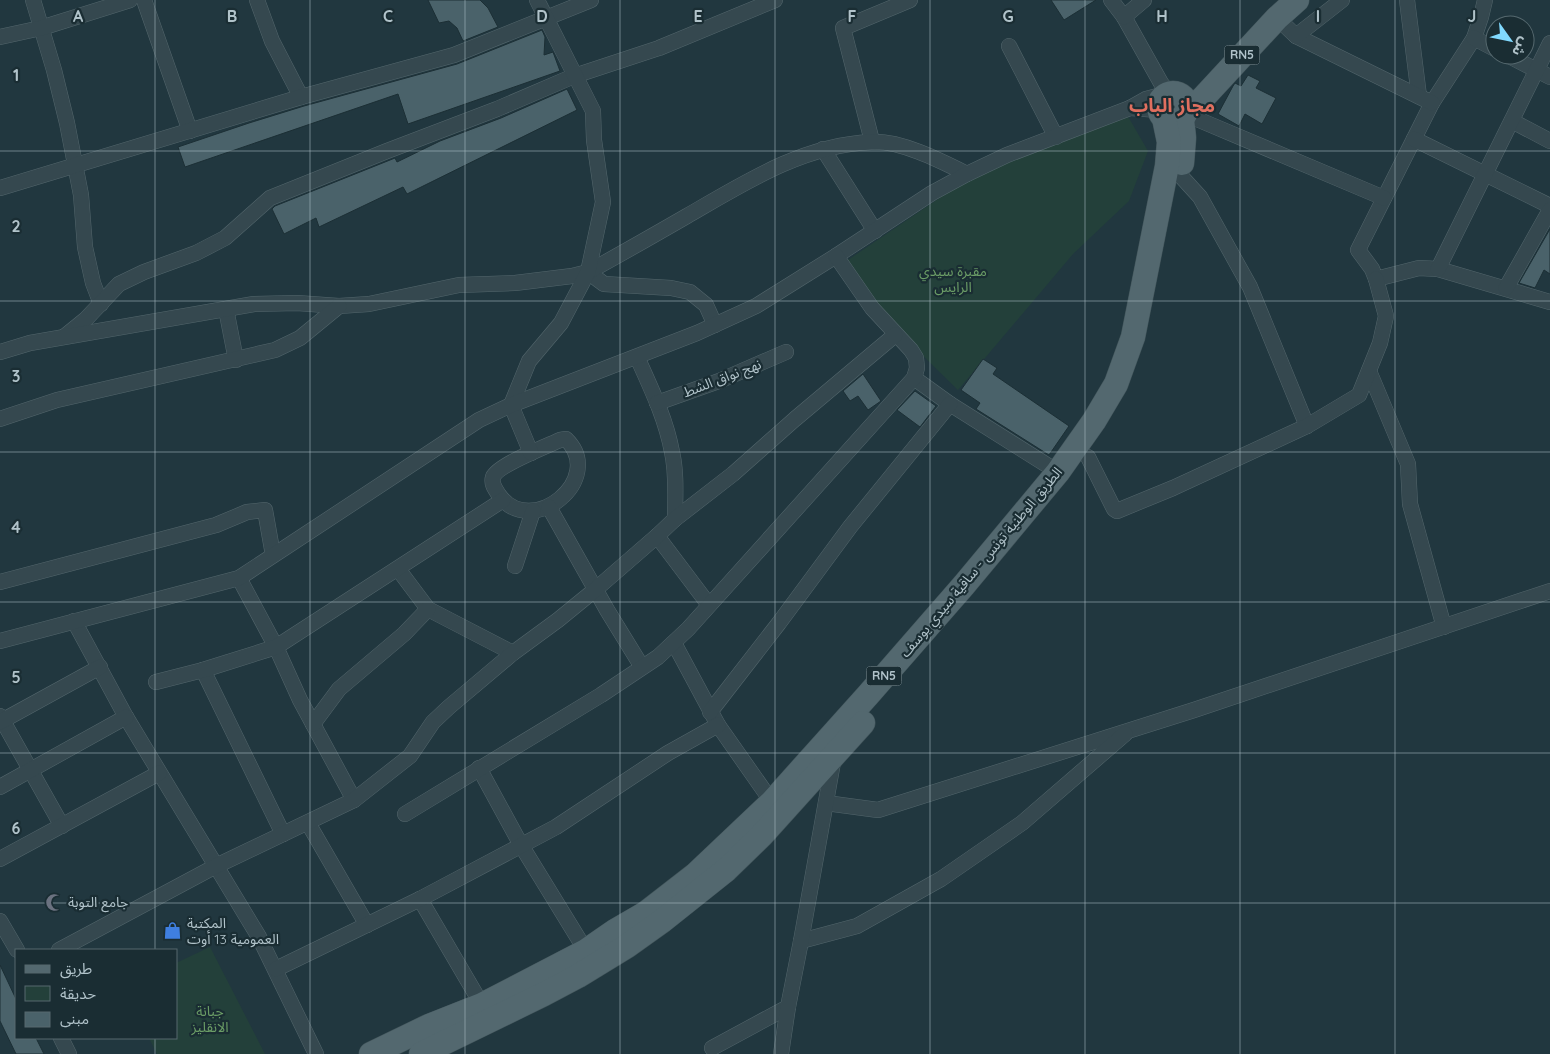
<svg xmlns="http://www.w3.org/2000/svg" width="1550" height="1054" font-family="Quicksand,'Noto Sans Arabic',sans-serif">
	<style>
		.green { fill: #23403a }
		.building { fill: #4a626a; stroke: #1c2f35 }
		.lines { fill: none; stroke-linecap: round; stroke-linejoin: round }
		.street-casing { stroke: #53666c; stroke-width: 16 }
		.primary-casing { stroke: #41545a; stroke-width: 25 }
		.street { stroke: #35484f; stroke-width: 15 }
		.primary { stroke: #53686f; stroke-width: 24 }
		.grid { fill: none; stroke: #b1c3ca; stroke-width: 1; stroke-opacity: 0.55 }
		.labels { text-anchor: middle; stroke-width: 4.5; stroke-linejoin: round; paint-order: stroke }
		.shield { fill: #1a2d33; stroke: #84969d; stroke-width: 1 }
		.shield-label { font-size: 12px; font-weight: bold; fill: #b1c3ca }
		.park-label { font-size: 14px; fill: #6b9d66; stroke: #1a2d33 }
		.street-label { font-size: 14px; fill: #b1c3ca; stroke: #1a2d33 }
		.poi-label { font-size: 14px; fill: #b1c3ca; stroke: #1a2d33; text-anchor: start }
		.district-label { font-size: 19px; font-weight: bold; fill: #e06f5f; stroke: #1a2d33 }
		.grid-label { font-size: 16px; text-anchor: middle; font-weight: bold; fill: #b1c3ca; stroke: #1a2d33; stroke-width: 4.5; stroke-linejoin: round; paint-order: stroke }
	</style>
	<rect width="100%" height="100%" fill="#21373f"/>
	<!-- green -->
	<g class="green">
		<polygon points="1126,113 1148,151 1129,201 1073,254 958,390 875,309 845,262 972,176"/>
		<polygon points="210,947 265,1054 157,1054 149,1038 176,1038 176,963"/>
	</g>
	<!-- building -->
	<g class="building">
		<polygon points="428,0 480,0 488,8 498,27 463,41 457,28 449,21 439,23"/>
		<polygon points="1051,0 1096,0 1064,20"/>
		<polygon points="542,30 545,37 544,55 553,52 560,71 408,124 398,94 185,167 178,147 249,123 304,106 457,64"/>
		<polygon points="1248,75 1260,81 1256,88 1276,98 1262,124 1245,114 1239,126 1218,114 1233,86 1235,83 1241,86"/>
		<polygon points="567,89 577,110 407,194 403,187 319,227 316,218 284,234 272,209 275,206 395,158 397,162 440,141 501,118"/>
		<polygon points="1550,229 1550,274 1544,270 1535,288 1519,283"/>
		<polygon points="983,359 997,368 993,374 1069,426 1049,455 976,409 980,403 961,390"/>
		<polygon points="863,374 881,401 868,410 858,396 850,401 843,391"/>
		<polygon points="915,391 936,406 920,427 897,410"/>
		<polygon points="0,965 16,999 16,1038 36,1038 44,1054 16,1054 0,1021"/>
	</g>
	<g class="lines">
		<defs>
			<g id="street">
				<polyline points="33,0 54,70 67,123 81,195 85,247 93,283 101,304"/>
				<polyline points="144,0 190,131"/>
				<polyline points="257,0 272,41 301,97"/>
				<polyline points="1111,0 1124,17 1161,83 1169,93"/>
				<polyline points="1407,0 1419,96"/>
				<polyline points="1485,0 1481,17 1474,38 1432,103 1358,250 1372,269 1376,279 1419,268 1438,269 1550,302"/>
				<polyline points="1124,17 1144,0"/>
				<polyline points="1277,18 1296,36 1432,103"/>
				<polyline points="1296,36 1342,0"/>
				<polyline points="0,37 41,28 130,0"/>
				<polyline points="1474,38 1495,49"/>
				<polyline points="1009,46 1056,137"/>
				<polyline points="1507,55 1550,77"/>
				<polyline points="1159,110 1130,108 1146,99 1165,94"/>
				<polyline points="1185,114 1384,198"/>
				<polyline points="1512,121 1550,141"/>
				<polyline points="1414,139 1550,206"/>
				<polyline points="872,141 843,28 910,0"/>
				<polyline points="823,149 875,231"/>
				<polyline points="1179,174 1200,197 1250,287 1307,426"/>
				<polyline points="0,188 301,97 454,55 591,0"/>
				<polyline points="1438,269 1550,43"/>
				<polyline points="588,272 604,284 671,288 690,292 706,305 715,325"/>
				<polyline points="1506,288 1550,210"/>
				<polyline points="226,309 236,360"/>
				<polyline points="65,336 86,319 119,284 144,272 196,253 225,238 270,198 387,151 497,109 574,76 659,48 775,0"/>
				<path d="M0 352 30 343 254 304 297 303 339 306 369 304 459 285 515 283 572 276 588 272C621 254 654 235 687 216 744 183 803 145 871 142 900 140 941 161 967 174"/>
				<path d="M637 357C651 388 666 419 672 452 677 474 675 497 675 519"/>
				<polyline points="1369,371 1408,464 1410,504 1444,627"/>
				<polyline points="914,378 950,404 1058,472"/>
				<polyline points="657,403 719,381 786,352"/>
				<polyline points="0,419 57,400 275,350 300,338 339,306"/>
				<path d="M566 439C607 479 531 540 499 495 495 489 491 484 493 477 498 465 547 446 560 440Z"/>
				<polyline points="531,453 511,405 529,361 561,323 588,272 603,202 594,140 593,111 537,0"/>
				<polyline points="1088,457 1114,509 1117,511 1173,488 1307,426 1359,395 1380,343 1386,316 1376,279"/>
				<polyline points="549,507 607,610 642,667"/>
				<polyline points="657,536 709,605"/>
				<polyline points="515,566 533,511"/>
				<polyline points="398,569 428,609 513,653"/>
				<polyline points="239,578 276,647 300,700 354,800"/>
				<polyline points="0,582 216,525 247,512 265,510 273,555"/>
				<polyline points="74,621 126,717 259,937 316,1054"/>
				<polyline points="0,641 239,578 479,420 511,405 697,333 756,306 836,256 932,193 967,174 1007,155 1130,108"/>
				<polyline points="674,643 718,725 772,802"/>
				<polyline points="203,670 283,834"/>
				<polyline points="156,682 203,670 276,647 503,500"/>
				<polyline points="710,712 779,623 850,527 950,404"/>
				<polyline points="0,716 62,826"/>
				<polyline points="0,722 100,667"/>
				<polyline points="313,724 339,689 404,634 428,609"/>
				<polyline points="479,768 521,845 586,951"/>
				<polyline points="0,787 126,717"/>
				<polyline points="826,803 878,810 1194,710 1550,591"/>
				<polyline points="405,814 601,695 658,657 688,629 914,378 917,368 916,358 911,350 872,308 836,256"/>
				<polyline points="308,823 367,925"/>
				<polyline points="0,859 159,773"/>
				<polyline points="420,899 482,1005"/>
				<polyline points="0,921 17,950"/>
				<polyline points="801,941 857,926 941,879 1022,823 1125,734"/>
				<polyline points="59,950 216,866 354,800 410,756 433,722 449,707 513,653 558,620 596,589 657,536 675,519 733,474 795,419 895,335"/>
				<polyline points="276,969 420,899 556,827 668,753 718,725"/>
				<polyline points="61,1038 69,1054"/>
				<polyline points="712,1048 788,1007"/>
				<polyline points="781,1054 788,1007 801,941 834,757"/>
			</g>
			<g id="primary">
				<circle cx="1173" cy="107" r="14"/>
				<polyline points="1187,109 1202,99 1277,18 1297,0"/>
				<polyline points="1182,118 1184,138 1182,163"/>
				<polyline points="371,1054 429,1026 482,1005 586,951 615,931 646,913 695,875 772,802 868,695 964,585 1058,472 1094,421 1116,384 1133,337 1167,166 1169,142 1164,118"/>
				<polyline points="421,1054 544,994 578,976 627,946 662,921 726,870 761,836 863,723"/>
			</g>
		</defs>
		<!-- street casing -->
		<use href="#street" class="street-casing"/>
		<!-- primary casing -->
		<use href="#primary" class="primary-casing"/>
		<!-- street -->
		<use href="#street" class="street"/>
		<!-- primary -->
		<use href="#primary" class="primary"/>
	</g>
	<!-- grid -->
	<path class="grid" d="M155 0V950M310 0V1054M465 0V1054M620 0V1054M775 0V1054M930 0V1054M1085 0V1054M1240 0V1054M1395 0V1054M0 151H1550M0 301H1550M0 452H1550M0 602H1550M0 753H1550M0 903H1550M155 1038V1054"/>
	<!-- icons -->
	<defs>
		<symbol id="mosque-bare" viewBox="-9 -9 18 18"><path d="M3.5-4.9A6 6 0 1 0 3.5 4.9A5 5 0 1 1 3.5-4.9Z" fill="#6b7280" stroke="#1a2d33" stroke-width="2.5" paint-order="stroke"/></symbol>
		<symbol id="shop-bare" viewBox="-9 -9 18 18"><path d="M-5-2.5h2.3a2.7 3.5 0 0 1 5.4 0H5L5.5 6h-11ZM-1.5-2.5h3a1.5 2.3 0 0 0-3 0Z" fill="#3f7fe0" stroke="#1a2d33" stroke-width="2.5" paint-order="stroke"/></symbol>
	</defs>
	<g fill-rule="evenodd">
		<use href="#mosque-bare" x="42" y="890" width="25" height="25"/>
		<use href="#shop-bare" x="160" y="918" width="25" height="25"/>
	</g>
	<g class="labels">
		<!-- shield labels -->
		<g class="shield">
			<rect x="1224.5" y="45.5" width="35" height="19" rx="4"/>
			<rect x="866.5" y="666.5" width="35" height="19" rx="4"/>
		</g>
		<g class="shield-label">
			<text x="1242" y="59">RN5</text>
			<text x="884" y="680">RN5</text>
		</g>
		<!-- park labels -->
		<g class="park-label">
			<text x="953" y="276">مقبرة سيدي<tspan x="953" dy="16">الرايس</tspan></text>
			<text x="210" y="1016">جبانة<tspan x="210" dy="16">الانقليز</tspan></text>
		</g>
		<!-- street labels -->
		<g class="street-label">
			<text transform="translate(722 378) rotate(-21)" y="5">نهج نواق الشط</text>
			<text transform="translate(981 562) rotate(-50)" y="5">الطريق الوطنية تونس - ساقية سيدي يوسف</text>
		</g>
		<!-- poi labels -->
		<g class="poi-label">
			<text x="68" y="907">جامع التوبة</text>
			<text x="187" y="928">المكتبة<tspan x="187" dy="16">العمومية 13 أوت</tspan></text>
		</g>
		<!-- district labels -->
		<g class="district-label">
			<text x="1172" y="112">مجاز الباب</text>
		</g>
	</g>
	<g class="grid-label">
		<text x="78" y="22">A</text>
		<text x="232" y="22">B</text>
		<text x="388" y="22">C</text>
		<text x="542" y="22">D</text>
		<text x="698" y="22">E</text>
		<text x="852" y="22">F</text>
		<text x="1008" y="22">G</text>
		<text x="1162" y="22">H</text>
		<text x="1318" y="22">I</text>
		<text x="1472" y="22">J</text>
		<text x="16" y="81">1</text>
		<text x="16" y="232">2</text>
		<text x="16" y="382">3</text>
		<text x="16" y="533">4</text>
		<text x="16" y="683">5</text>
		<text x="16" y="834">6</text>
	</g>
	<!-- legend -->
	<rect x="15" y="949" width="162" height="90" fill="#1a2d33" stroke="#56696f"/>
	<rect x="25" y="965" width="25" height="8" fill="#53686f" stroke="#56696f"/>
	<text x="60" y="974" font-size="15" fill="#b1c3ca">طريق</text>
	<rect x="25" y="986" width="25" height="15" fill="#23403a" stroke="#56696f"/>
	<text x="60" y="999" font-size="15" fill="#b1c3ca">حديقة</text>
	<rect x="25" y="1012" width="25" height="15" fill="#4a626a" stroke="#56696f"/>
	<text x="60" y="1024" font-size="15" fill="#b1c3ca">مبنى</text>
	<!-- north arrow -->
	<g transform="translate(1510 40) rotate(123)"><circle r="24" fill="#1a2d33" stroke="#56696f"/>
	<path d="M0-4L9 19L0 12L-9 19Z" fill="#81daff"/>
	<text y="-8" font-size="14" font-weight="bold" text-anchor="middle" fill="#b1c3ca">ش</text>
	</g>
</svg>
